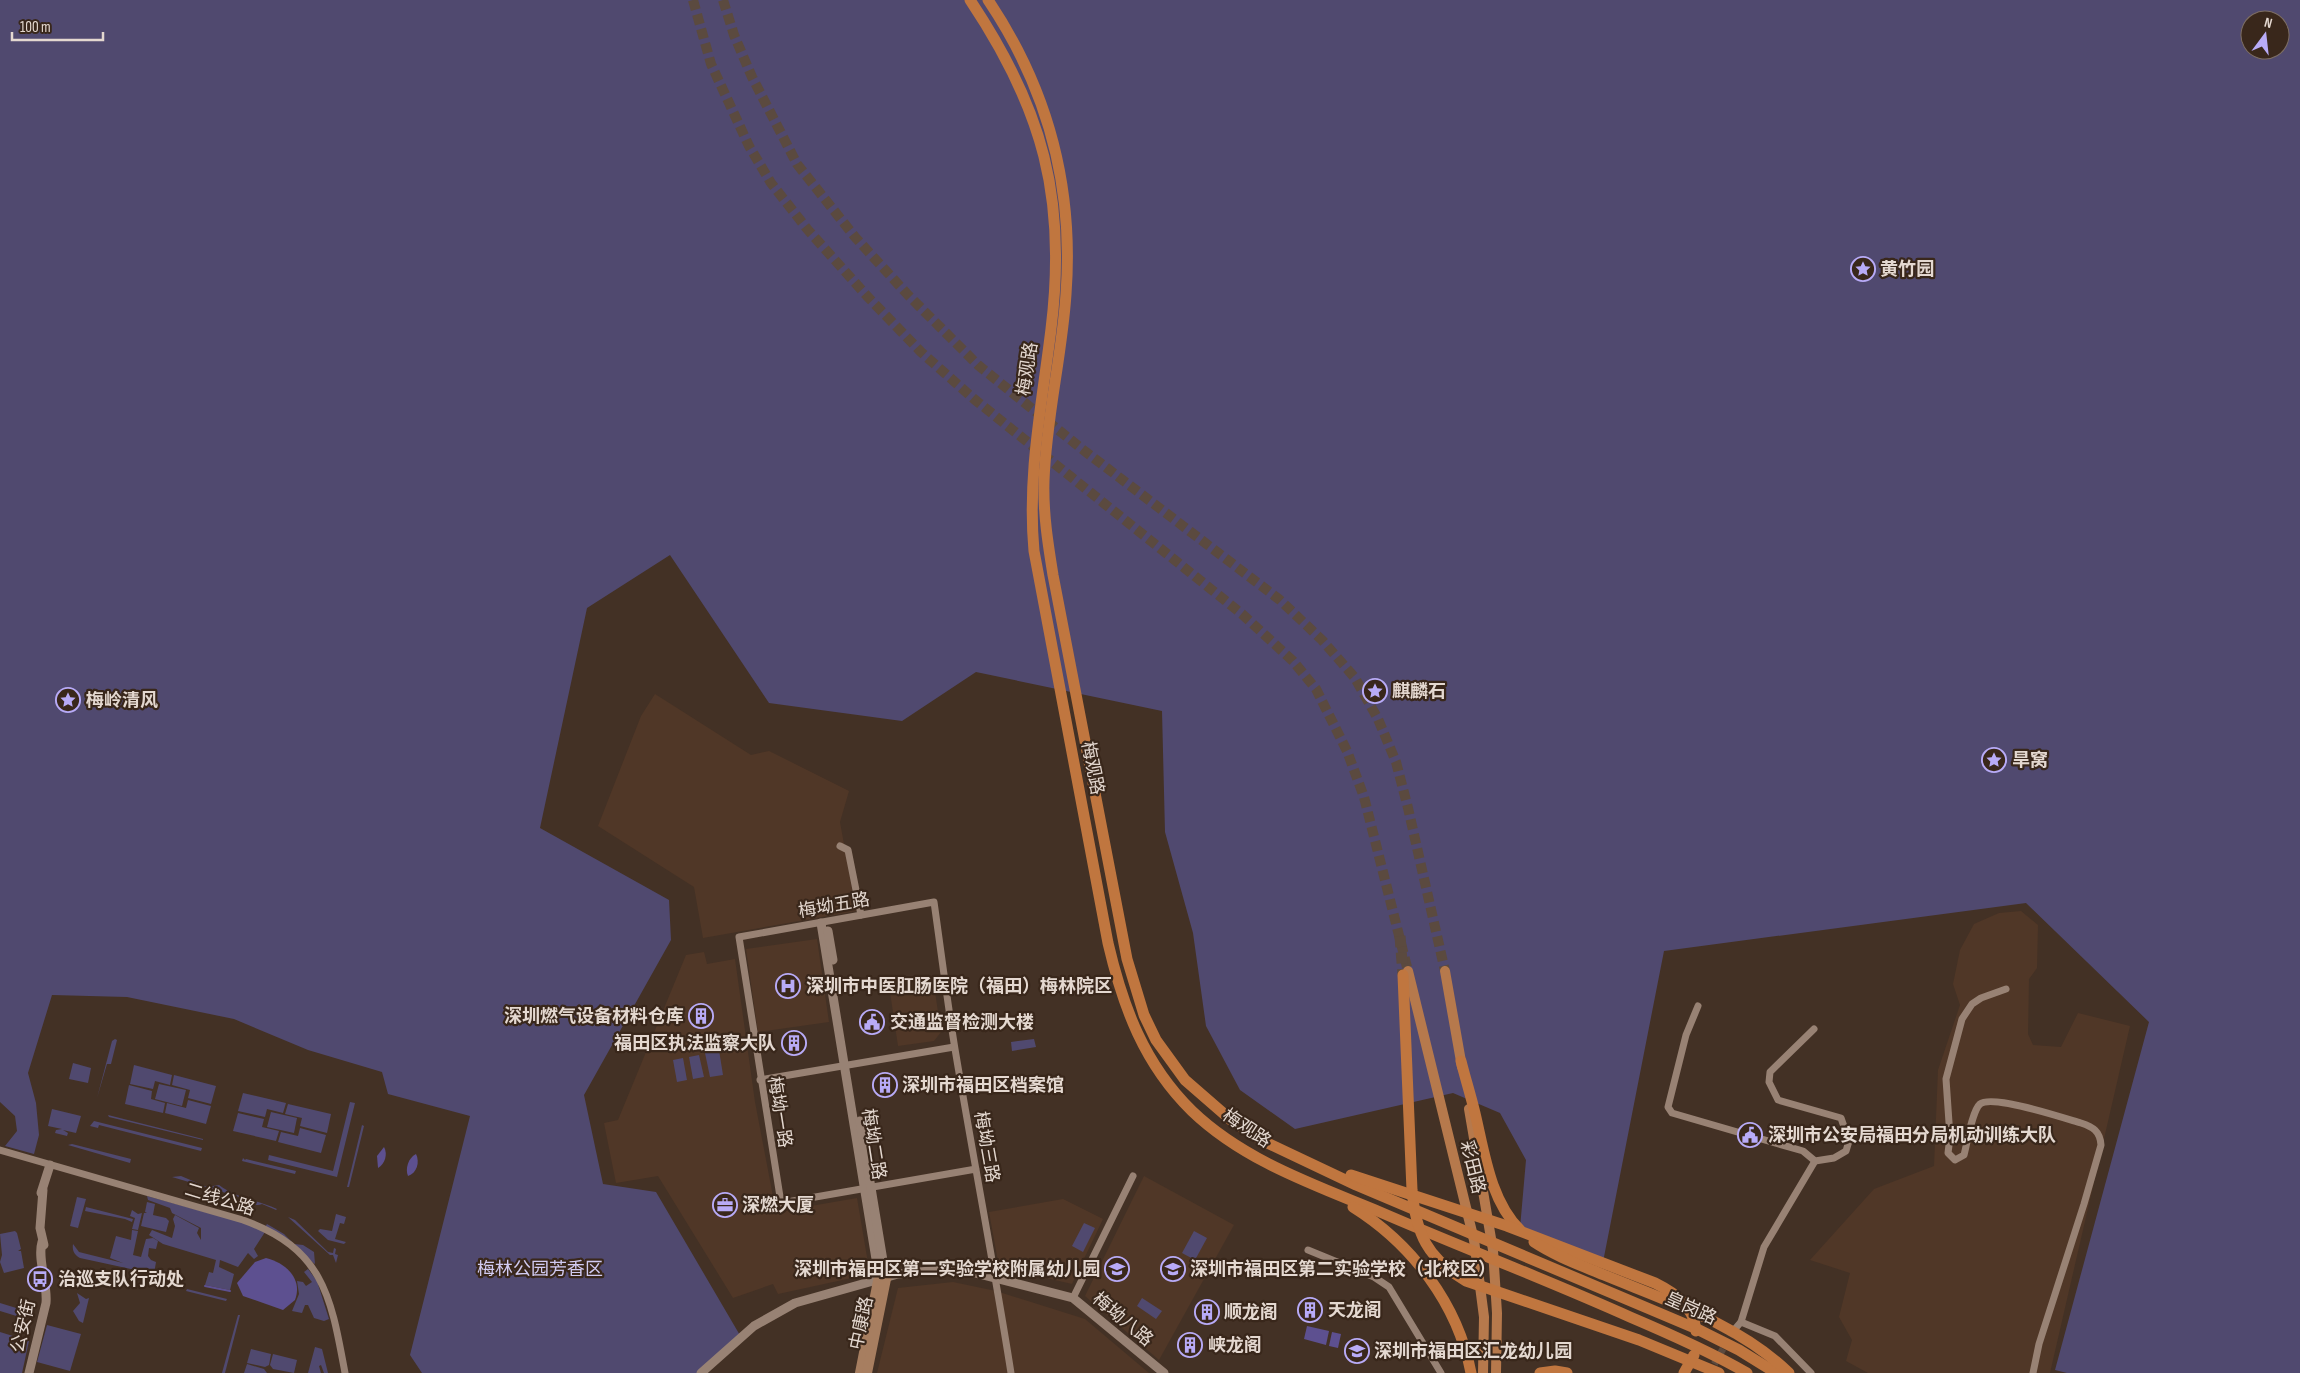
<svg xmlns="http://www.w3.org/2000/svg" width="2300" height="1373" font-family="'Sofia Sans Condensed','Noto Sans SC',sans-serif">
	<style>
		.built { fill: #503727 }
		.green { fill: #50496f; fill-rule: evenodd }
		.water { fill: #5d5090 }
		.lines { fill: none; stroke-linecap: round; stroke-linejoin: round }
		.stream { stroke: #5d5090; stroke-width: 2 }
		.minor-tunnel { stroke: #5b4a3f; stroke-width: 7; stroke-dasharray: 7 3.5; stroke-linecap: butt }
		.primary-tunnel { stroke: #5b4a3f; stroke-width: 10; stroke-dasharray: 10 5; stroke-linecap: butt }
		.trunk-tunnel { stroke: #5b4a3f; stroke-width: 11; stroke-dasharray: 11 5.5; stroke-linecap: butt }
		.minor { stroke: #988274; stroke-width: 7 }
		.tertiary { stroke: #988274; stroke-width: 9 }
		.secondary { stroke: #a77e60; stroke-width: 10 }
		.primary { stroke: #b6794c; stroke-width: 10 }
		.trunk { stroke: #c0763f; stroke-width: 11 }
		.labels { text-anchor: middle; stroke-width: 4.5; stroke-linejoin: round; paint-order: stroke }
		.poi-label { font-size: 18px; font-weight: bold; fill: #e4d8d0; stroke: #39271b; text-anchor: start }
		.street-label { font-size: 18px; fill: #e4d8d0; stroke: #39271b }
		.park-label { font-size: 18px; fill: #d1cbf2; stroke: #39271b }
	</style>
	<rect width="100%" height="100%" fill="#433125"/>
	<!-- built -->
	<g class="built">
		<polygon points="655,694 751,755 769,751 849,791 840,822 856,911 703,938 694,887 598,826 641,716"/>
		<polygon points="2021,911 2038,925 2037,968 2029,979 2028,1034 2033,1045 2061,1047 2078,1013 2130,1026 2050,1373 1868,1373 1846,1361 1852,1340 1839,1317 1850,1273 1810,1260 1874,1189 1934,1166 1938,1070 1960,1005 1953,984 1960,950 1974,924 1999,913"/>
		<polygon points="817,939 829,1022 758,1032 746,949"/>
		<polygon points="704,952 707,964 735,959 755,1102 776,1212 857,1198 868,1263 861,1276 778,1294 773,1284 733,1298 658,1176 616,1183 604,1123 618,1120 686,955"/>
		<polygon points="934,985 941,1032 934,1041 898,1046 890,992"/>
		<polygon points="1144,1176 1234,1225 1159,1360 1085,1296"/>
		<polygon points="1063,1199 1103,1219 1072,1284 999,1267 989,1212"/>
		<polygon points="953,1282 996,1291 1085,1319 1149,1373 877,1373 898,1288"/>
	</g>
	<!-- green -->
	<g class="green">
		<path d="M0 0H2300V1373H2067L2055 1370 2149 1022 2026 903 1664 951 1603 1262 1520 1228 1526 1160 1500 1113 1453 1093 1295 1129 1240 1090 1206 1026 1193 933 1165 832 1162 711 976 672 902 721 769 703 670 555 587 608 540 828 669 900 671 940 584 1095 603 1184 656 1192 741 1337 701 1373H422L410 1355 470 1116 388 1094 382 1072 308 1050 234 1019 127 997 52 995 28 1073 36 1103 39 1135 34 1154 5 1146 17 1131 15 1116 0 1102ZM2250 20H2280V50H2250Z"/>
		<polygon points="115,1039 117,1040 111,1064 107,1064 97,1098 112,1041"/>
		<polygon points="1034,1039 1036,1047 1012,1051 1011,1042"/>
		<polygon points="719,1050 723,1075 710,1077 705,1053"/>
		<polygon points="699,1055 704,1077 693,1079 689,1057"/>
		<polygon points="683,1058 687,1080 677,1082 673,1060"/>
		<polygon points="73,1063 91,1068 88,1083 69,1079"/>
		<polygon points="134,1065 172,1075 170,1085 155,1081 153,1089 130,1084"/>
		<polygon points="174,1075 216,1086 211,1104 188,1098 190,1090 172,1085"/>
		<polygon points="159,1084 186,1090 182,1106 155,1099"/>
		<polygon points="129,1085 152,1091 151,1099 165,1103 163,1113 125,1104"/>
		<polygon points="243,1093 286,1103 283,1113 267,1109 265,1117 238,1111"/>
		<polygon points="188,1100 211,1106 206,1124 165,1113 167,1103 186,1108"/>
		<polygon points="350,1102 355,1103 337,1177 268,1160 269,1155 333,1171"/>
		<polygon points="288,1104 331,1114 327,1133 300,1126 302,1118 285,1114"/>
		<polygon points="52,1109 81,1116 76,1133 63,1130 68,1133 67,1136 55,1133 56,1130 62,1129 48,1126"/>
		<polygon points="271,1112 297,1118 294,1133 267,1127"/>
		<polygon points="238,1113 264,1119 262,1127 279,1131 276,1141 233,1131"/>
		<polygon points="108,1115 203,1139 203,1140 109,1117"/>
		<polygon points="94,1121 202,1148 201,1151 99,1125 98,1128 90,1126"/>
		<polygon points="362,1125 364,1126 349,1187 347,1187"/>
		<polygon points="300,1128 326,1135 321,1153 278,1142 281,1132 298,1136"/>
		<polygon points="72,1144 131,1159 130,1163 68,1145"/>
		<polygon points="243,1158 245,1160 246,1159 296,1171 295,1174 242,1161"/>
		<path d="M181 1176 207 1187 219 1185C236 1198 257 1200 277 1209L276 1210 262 1204C254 1207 253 1202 246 1199L172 1177Z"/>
		<polygon points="147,1196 256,1226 265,1232 254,1249 258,1256 254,1259 248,1253 238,1267 220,1260 219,1267 234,1274 230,1290 205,1285 209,1272 213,1273 216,1260 163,1244 149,1235 152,1230 172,1238 175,1226 173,1219 175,1215 199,1228 197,1233 201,1240 201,1228 172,1213 170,1208 148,1200"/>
		<polygon points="77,1197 86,1199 78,1228 70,1226"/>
		<polygon points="147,1202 155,1204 153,1215 166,1218 169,1221 166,1232 141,1226 144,1213 147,1213 145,1212"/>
		<polygon points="86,1207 133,1219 132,1222 125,1219 85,1211"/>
		<polygon points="132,1210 138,1214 142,1213 138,1230 132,1229 135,1218 130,1216"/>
		<polygon points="336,1214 346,1217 344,1224 340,1223 335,1239 346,1242 344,1244 328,1240 318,1231 320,1229 332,1231"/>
		<polygon points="288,1217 295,1220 328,1252 333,1253 334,1248 336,1249 335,1254 338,1255 336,1263 333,1255 330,1255"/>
		<polygon points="1084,1223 1095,1228 1083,1252 1072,1246"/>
		<polygon points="267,1224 284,1234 294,1244 303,1245 314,1252 315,1264 265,1227"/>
		<path d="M132 1230 138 1231 133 1255 141 1257 146 1239 153 1238 158 1241 156 1249 149 1248 148 1256 151 1260 156 1262 154 1274 80 1258C74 1255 72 1250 73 1244L79 1252 123 1263 110 1258 116 1236 131 1240Z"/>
		<polygon points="15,1231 17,1233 21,1249 18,1251 21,1251 24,1268 4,1273 0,1262 2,1255 0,1234"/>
		<polygon points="1194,1231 1207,1238 1195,1260 1182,1253"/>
		<polygon points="308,1269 317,1281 329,1319 324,1321 314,1318 308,1305 305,1305 302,1313 292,1311 299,1294 297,1281 303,1282 306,1286 312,1282 304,1272"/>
		<polygon points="187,1289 227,1299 226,1301 186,1291"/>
		<polygon points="77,1293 86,1299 89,1298 83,1323 79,1321 73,1311 80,1303"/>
		<polygon points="1142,1298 1162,1311 1156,1319 1137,1306"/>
		<polygon points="0,1303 26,1311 29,1316 23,1318 0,1311"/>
		<polygon points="238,1315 240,1315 225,1373 222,1373"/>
		<polygon points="47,1325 81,1334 70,1371 37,1362"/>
		<polygon points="0,1332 29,1341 22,1373 0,1373"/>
		<polygon points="315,1347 322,1349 328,1373 324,1373 321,1365 319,1366 321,1373 308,1373"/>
		<polygon points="251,1349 271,1354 269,1365 265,1367 247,1363"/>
		<polygon points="273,1354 297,1360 294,1373 273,1369 270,1365"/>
		<polygon points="247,1364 264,1369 267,1373 244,1373"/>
	</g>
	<!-- water -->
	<g class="water">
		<path d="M384 1147C388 1154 385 1164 378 1168L377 1156Z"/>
		<path d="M416 1154C420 1162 417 1173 408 1176 405 1169 408 1158 416 1154Z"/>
		<path d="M266 1258C286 1263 303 1279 295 1300L283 1310 243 1296 237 1283 255 1262Z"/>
		<polygon points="1307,1326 1329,1331 1326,1345 1304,1339"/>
		<polygon points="1332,1332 1341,1334 1338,1348 1329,1346"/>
	</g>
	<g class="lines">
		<!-- stream -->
		<polyline class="stream" points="205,1286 230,1291"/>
		<!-- minor-tunnel -->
		<polyline class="minor-tunnel" points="1709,1373 1734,1330"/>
		<!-- primary-tunnel -->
		<g class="primary-tunnel">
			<polyline points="693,0 711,64 749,146 771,183 808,230 867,296 921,352 974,399 1242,614 1293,661 1316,689 1347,751 1364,797 1408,971"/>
			<polyline points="723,0 734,35 752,77 797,164 855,237 908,295 978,365 1082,449 1280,600 1322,640 1355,678 1378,719 1396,762 1408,808 1445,971"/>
		</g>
		<!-- trunk-tunnel -->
		<polyline class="trunk-tunnel" points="1400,936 1403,975"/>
		<!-- minor -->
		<g class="minor">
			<polyline points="840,846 848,850 861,915"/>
			<path d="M2006 989 1981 998 1972 1004 1962 1019 1946 1079 1950 1137 1948 1153 1955 1160 1964 1155C1967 1144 1972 1111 1980 1104 1992 1094 2064 1118 2081 1123 2093 1127 2100 1131 2101 1145L2084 1204 2039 1344 2033 1373"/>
			<polyline points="1698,1006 1686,1035 1668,1107 1672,1113 1803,1151 1815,1161 1834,1158 1846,1151 1849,1141 1841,1118 1778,1100 1769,1082 1770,1072 1814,1029"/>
			<polyline points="760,1080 954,1047"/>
			<path d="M0 1150 243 1220C324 1249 331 1297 345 1373"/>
			<path d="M976 1169 781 1203 739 937 934 902C941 951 947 1000 955 1049 973 1157 994 1265 1011 1373"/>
			<polyline points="1308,1250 1374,1277 1389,1287 1441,1373"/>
			<polyline points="1073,1298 1133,1176"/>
			<polyline points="1741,1322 1764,1247 1815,1161"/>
			<polyline points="1734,1330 1741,1322 1775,1336 1811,1373"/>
		</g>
		<!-- tertiary -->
		<g class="tertiary">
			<polyline points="821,923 877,1265 878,1281"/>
			<polyline points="828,931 833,960"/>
			<polyline points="860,1121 886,1279"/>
			<polyline points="43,1190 40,1228 44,1245"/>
			<polyline points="41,1193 50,1165"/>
			<path d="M29 1373 46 1303C48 1284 37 1259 42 1242"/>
			<polyline points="701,1373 754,1326 795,1303 898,1274 941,1270 975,1273 1073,1298 1164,1373"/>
		</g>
		<!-- secondary -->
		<g class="secondary">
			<polyline points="860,1373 878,1281"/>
			<polyline points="867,1373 886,1279"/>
		</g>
		<!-- primary -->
		<g class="primary">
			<polyline points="1408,971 1474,1240 1484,1317 1483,1373"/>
			<polyline points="1445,971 1462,1067"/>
			<polyline points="1469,1109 1493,1250 1497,1313 1496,1373"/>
		</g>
		<!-- trunk -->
		<g class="trunk">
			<path d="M970 0C1043 109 1067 198 1051 329 1042 404 1027 475 1034 551L1108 943C1123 1007 1144 1064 1192 1111 1244 1161 1315 1185 1380 1212 1463 1248 1548 1280 1630 1317 1670 1334 1709 1351 1747 1373"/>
			<path d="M988 0C1048 89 1074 187 1066 294 1062 356 1046 418 1044 481 1043 513 1048 544 1053 575L1127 959 1144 1015 1156 1040 1185 1080 1231 1120 1261 1140 1356 1185 1697 1329 1739 1350 1776 1373"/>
			<path d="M1403 975 1412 1190C1416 1234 1427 1258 1466 1281L1639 1340 1719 1373"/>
			<path d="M1461 1061C1465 1077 1470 1093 1474 1109 1484 1149 1489 1199 1520 1230"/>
			<path d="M1351 1175 1507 1226 1655 1283C1675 1293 1694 1306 1696 1331"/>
			<path d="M1353 1207C1412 1244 1458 1304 1471 1373"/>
			<path d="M1534 1242C1555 1256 1580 1265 1604 1275 1667 1301 1739 1324 1789 1373"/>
			<polyline points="1540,1373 1555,1371 1567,1373"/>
			<polyline points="1684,1373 1694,1355"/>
		</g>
	</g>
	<!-- icons -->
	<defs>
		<symbol id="sight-ring" viewBox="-11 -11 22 22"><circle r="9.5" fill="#39271b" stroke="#b8abf7" stroke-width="1.5"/><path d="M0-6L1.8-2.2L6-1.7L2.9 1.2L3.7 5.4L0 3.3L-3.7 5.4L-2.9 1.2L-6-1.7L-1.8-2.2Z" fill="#b8abf7"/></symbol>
		<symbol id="hospital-ring" viewBox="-11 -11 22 22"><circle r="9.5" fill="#39271b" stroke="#b8abf7" stroke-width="1.5"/><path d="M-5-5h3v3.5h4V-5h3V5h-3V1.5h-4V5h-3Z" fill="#b8abf7"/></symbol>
		<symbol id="building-ring" viewBox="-11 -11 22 22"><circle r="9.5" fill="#39271b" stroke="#b8abf7" stroke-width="1.5"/><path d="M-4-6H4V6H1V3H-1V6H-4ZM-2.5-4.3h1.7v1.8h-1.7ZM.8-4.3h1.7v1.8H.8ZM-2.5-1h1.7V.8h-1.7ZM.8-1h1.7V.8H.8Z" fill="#b8abf7"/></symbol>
		<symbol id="civic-ring" viewBox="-11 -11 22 22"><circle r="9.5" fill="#39271b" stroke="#b8abf7" stroke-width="1.5"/><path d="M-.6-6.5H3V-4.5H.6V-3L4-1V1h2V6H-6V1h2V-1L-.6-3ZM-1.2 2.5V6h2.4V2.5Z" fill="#b8abf7"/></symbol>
		<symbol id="office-ring" viewBox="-11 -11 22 22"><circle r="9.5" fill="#39271b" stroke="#b8abf7" stroke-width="1.5"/><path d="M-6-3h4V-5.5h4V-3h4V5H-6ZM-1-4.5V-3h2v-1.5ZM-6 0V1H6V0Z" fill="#b8abf7"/></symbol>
		<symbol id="school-ring" viewBox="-11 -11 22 22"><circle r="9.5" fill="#39271b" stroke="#b8abf7" stroke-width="1.5"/><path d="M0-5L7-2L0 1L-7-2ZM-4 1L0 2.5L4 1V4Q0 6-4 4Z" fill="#b8abf7"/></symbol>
		<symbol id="bus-ring" viewBox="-11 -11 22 22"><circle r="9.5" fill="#39271b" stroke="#b8abf7" stroke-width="1.5"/><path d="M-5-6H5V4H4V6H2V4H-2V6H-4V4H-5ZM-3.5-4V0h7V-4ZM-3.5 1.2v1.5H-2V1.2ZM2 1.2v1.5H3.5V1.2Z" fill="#b8abf7"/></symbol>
	</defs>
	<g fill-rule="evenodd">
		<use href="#sight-ring" x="1849" y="255" width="28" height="28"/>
		<use href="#sight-ring" x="1361" y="677" width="28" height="28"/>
		<use href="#sight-ring" x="54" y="686" width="28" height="28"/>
		<use href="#sight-ring" x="1980" y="746" width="28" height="28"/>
		<use href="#hospital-ring" x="774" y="972" width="28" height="28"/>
		<use href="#building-ring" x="687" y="1002" width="28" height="28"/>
		<use href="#civic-ring" x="858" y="1008" width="28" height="28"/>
		<use href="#building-ring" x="780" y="1029" width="28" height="28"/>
		<use href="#building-ring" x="871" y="1071" width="28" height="28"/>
		<use href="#civic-ring" x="1736" y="1121" width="28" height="28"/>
		<use href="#office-ring" x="711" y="1191" width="28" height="28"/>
		<use href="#school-ring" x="1103" y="1255" width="28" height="28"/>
		<use href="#school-ring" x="1159" y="1255" width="28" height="28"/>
		<use href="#bus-ring" x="26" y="1265" width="28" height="28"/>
		<use href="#building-ring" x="1296" y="1296" width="28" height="28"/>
		<use href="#building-ring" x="1193" y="1298" width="28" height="28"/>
		<use href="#building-ring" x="1176" y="1331" width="28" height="28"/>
		<use href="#school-ring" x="1343" y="1337" width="28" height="28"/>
	</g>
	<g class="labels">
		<!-- poi labels -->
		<g class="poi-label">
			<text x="1880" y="275">黄竹园</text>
			<text x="1392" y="697">麒麟石</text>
			<text x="86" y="706">梅岭清风</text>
			<text x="2012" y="766">旱窝</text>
			<text x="806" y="992">深圳市中医肛肠医院（福田）梅林院区</text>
			<text x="684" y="1022" text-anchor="end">深圳燃气设备材料仓库</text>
			<text x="890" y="1028">交通监督检测大楼</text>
			<text x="776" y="1049" text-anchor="end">福田区执法监察大队</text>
			<text x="902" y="1091">深圳市福田区档案馆</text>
			<text x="1768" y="1141">深圳市公安局福田分局机动训练大队</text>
			<text x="742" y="1211">深燃大厦</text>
			<text x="1100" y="1275" text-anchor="end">深圳市福田区第二实验学校附属幼儿园</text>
			<text x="1190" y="1275">深圳市福田区第二实验学校（北校区）</text>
			<text x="58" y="1285">治巡支队行动处</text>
			<text x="1328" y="1316">天龙阁</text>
			<text x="1224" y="1318">顺龙阁</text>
			<text x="1208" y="1351">峡龙阁</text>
			<text x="1374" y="1357">深圳市福田区汇龙幼儿园</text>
		</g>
		<!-- street labels -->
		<g class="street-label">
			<text transform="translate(1027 369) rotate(-81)" y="6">梅观路</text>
			<text transform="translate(1093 768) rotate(79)" y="6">梅观路</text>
			<text transform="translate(834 905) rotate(-10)" y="6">梅坳五路</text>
			<text transform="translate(780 1112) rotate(81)" y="6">梅坳一路</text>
			<text transform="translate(1247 1128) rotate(34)" y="6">梅观路</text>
			<text transform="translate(874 1144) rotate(81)" y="6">梅坳二路</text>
			<text transform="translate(987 1147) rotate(80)" y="6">梅坳三路</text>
			<text transform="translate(1473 1167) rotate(76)" y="6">彩田路</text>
			<text transform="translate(220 1199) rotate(17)" y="6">二线公路</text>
			<text transform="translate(1691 1308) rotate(24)" y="6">皇岗路</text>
			<text transform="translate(1123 1319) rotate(40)" y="6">梅坳八路</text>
			<text transform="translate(861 1323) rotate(-78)" y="6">中康路</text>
			<text transform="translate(23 1326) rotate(-77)" y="6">公安街</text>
		</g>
		<!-- park labels -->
		<g class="park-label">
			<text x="540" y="1275">梅林公园芳香区</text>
		</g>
	</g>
	<!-- north arrow -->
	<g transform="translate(2265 35) rotate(15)"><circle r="24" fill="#39271b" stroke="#7d6e63"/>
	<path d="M0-4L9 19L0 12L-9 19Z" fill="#b8abf7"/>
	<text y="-8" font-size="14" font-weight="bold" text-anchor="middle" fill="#e4d8d0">N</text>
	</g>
	<!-- scale -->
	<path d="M12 32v8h91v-8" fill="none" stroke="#e4d8d0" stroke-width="2.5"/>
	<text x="20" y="32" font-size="15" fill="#e4d8d0" stroke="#39271b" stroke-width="4" paint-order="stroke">100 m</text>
</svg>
